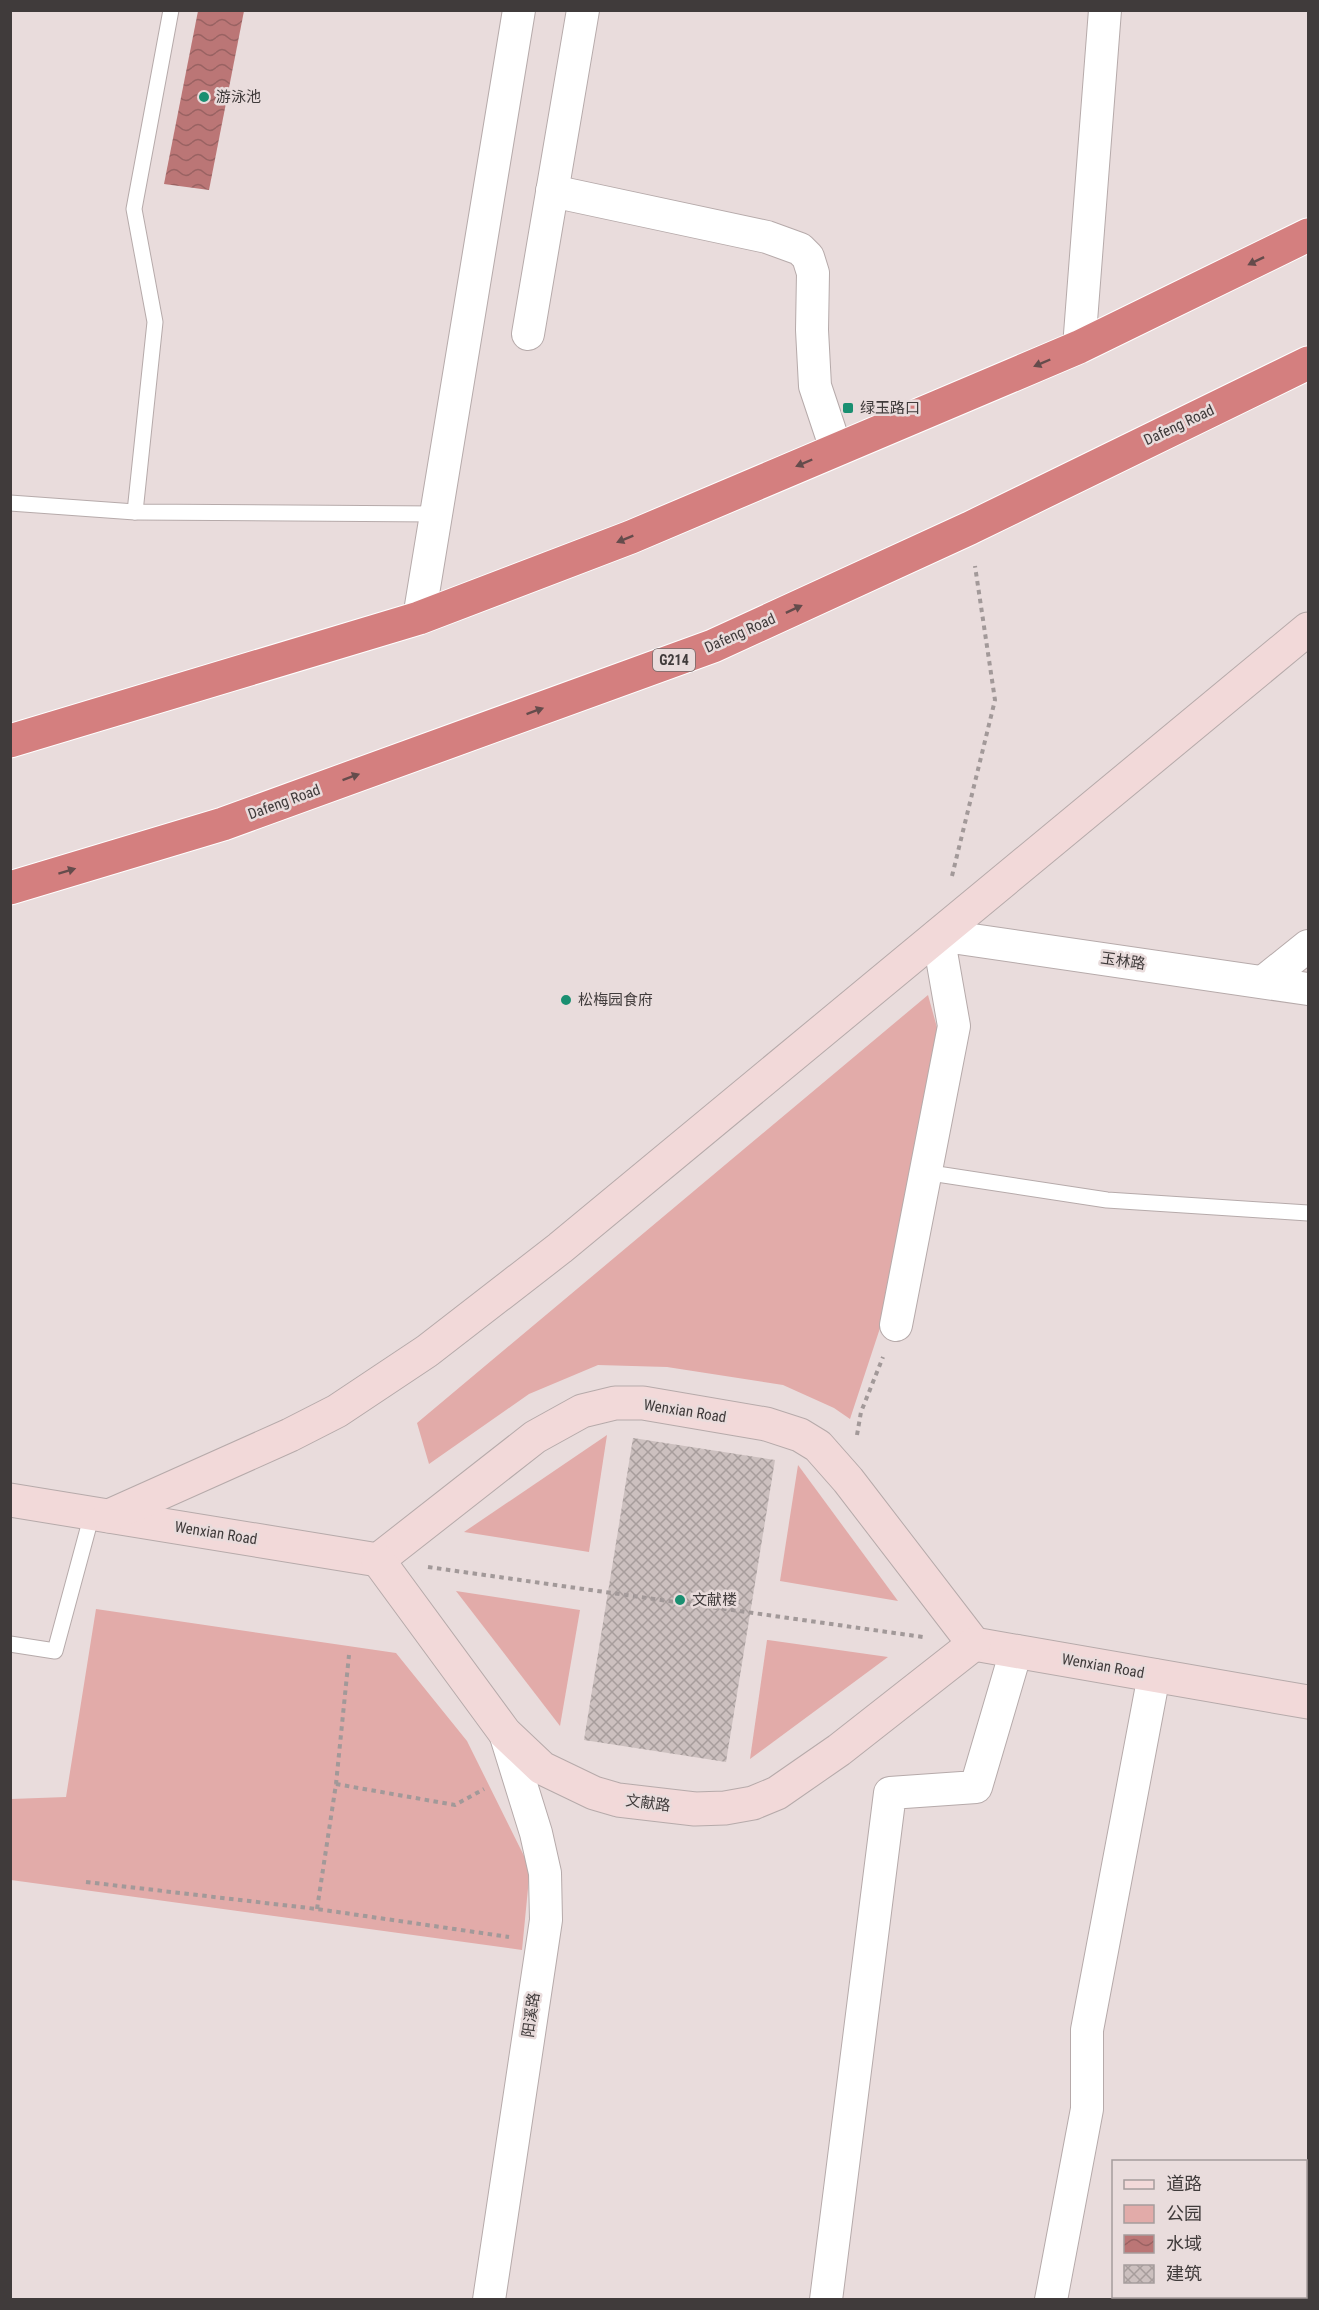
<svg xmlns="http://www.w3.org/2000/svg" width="1319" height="2310" font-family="'Roboto Condensed','Noto Sans SC',sans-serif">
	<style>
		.green { fill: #e2aba9 }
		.water { fill: url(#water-waves) }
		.building { fill: url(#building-cross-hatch) }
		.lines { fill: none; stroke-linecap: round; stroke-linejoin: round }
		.lane-casing { stroke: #b6aaaa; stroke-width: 17 }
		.street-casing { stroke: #b6aaaa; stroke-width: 34 }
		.secondary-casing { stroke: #b6aaaa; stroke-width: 35 }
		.highway-casing { stroke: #fff; stroke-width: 35 }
		.path { stroke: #a29999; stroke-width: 4; stroke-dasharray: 4.5 4.5; stroke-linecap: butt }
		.lane { stroke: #fff; stroke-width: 15 }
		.street { stroke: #fff; stroke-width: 32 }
		.secondary { stroke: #f2d9d9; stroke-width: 33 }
		.highway { stroke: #d47f7f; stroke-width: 33 }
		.oneway { fill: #654c4c }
		.poi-dot { fill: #1a8f71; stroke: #e9dcdc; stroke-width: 2 }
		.labels { text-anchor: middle; stroke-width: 5; stroke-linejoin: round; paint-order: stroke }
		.shield { fill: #e9dcdc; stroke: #736b6b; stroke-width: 1.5 }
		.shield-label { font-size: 14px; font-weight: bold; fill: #403b3b }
		.poi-label { font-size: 15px; fill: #403b3b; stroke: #e9dcdc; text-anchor: start }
		.street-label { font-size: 15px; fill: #403b3b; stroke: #e9dcdc }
	</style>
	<defs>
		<pattern id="water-waves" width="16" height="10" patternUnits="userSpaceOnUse" patternTransform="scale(1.5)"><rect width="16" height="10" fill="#bb7676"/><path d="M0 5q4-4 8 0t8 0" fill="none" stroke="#996262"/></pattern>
		<pattern id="building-cross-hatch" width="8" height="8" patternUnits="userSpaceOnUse" patternTransform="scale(1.5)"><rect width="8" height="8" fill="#ccc0bf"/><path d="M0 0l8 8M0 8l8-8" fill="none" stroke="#a79d9c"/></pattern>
	</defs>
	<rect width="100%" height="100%" fill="#e9dcdc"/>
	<!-- green -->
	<g class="green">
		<polygon points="928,995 941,1042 885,1313 850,1419 834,1408 783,1385 667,1367 598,1365 529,1394 429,1464 417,1423"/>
		<polygon points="607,1435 589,1552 464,1532"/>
		<polygon points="798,1465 898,1601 780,1581"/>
		<polygon points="456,1591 580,1610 560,1726"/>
		<polygon points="96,1609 396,1653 467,1741 530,1868 522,1950 11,1880 11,1799 66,1797"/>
		<polygon points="767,1640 768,1640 888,1657 750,1759"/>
	</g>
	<!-- water -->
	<polygon class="water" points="198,11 244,11 209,190 164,184"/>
	<!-- building -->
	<polygon class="building" points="633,1438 775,1460 726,1762 584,1740"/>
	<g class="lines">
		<defs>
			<g id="lane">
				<polyline points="10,503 135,512 436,514"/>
				<polyline points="135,512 155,322 134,209 171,10"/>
				<polyline points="924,1172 1107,1200 1308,1213"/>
				<polyline points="10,1644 55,1651 92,1514"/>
			</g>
			<g id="street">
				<polyline points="552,191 767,237 800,249 808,257 813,273 812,330 815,386 836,449"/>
				<polyline points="528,334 583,10"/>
				<polyline points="1079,347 1105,10"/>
				<polyline points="419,618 519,10"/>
				<polyline points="1263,982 1308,946"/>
				<polyline points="896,1325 954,1026 938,935 1308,989"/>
				<polyline points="489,2300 546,1920 545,1873 536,1833 505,1733"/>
				<polyline points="826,2300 890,1793 976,1787 1016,1651"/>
				<polyline points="1051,2300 1087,2109 1087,2030 1154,1675"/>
			</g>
			<g id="secondary">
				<polyline points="10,1500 378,1560 535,1437 582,1411 615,1403 643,1403 766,1424 800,1435 818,1446 848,1480 974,1644 1308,1702"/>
				<polyline points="109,1516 290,1435 337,1411 427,1351 560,1248 1308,629"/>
				<polyline points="378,1560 505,1733 542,1768 594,1793 618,1800 695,1809 725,1808 753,1803 777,1793 839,1750 974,1644"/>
			</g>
			<g id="highway">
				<polyline points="10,741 419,618 631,537 1079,347 1308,235"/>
				<polyline points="10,888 223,824 713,646 970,528 1308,363"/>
			</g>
		</defs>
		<!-- lane casing -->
		<use href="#lane" class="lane-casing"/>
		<!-- street casing -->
		<use href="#street" class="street-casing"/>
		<!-- secondary casing -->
		<use href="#secondary" class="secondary-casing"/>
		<!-- highway casing -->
		<use href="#highway" class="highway-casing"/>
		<!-- path -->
		<g class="path">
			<polyline points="952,876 995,700 975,566"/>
			<polyline points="857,1435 861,1412 883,1357"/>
			<polyline points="428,1567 923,1637"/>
			<polyline points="336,1784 455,1805 484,1789"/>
			<polyline points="86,1882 317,1909 509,1937"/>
			<polyline points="317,1909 336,1784 349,1655"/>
		</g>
		<!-- lane -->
		<use href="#lane" class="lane"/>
		<!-- street -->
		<use href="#street" class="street"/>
		<!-- secondary -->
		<use href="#secondary" class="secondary"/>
		<!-- highway -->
		<use href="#highway" class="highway"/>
	</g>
	<!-- one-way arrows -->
	<defs><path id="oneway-solid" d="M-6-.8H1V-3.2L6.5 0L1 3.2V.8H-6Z" transform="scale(1.5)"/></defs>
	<g class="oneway">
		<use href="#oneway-solid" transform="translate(1256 261) rotate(154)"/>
		<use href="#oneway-solid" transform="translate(1042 363) rotate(157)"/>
		<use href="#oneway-solid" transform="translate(804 463) rotate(157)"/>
		<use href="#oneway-solid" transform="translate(625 539) rotate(158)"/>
		<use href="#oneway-solid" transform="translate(794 609) rotate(-25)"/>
		<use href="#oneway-solid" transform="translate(535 711) rotate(-20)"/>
		<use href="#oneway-solid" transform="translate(351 777) rotate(-20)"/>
		<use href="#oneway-solid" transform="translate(67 871) rotate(-17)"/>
	</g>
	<!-- markers -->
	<g class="poi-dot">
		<circle cx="204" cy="97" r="6"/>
		<rect x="842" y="402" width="12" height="12" rx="3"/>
		<circle cx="566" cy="1000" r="6"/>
		<circle cx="680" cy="1600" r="6"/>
	</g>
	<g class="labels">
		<!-- shield labels -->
		<rect class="shield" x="653" y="649" width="42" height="22" rx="4.5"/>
		<g class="shield-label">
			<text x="674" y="665">G214</text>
		</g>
		<!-- poi labels -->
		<g class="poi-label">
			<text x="216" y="102">游泳池</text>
			<text x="860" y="413">绿玉路口</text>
			<text x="578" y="1005">松梅园食府</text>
			<text x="692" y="1605">文献楼</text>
		</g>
		<!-- street labels -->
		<g class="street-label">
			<text transform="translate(1179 425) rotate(-25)" y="5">Dafeng Road</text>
			<text transform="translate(740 633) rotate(-24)" y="5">Dafeng Road</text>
			<text transform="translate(284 802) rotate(-20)" y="5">Dafeng Road</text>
			<text transform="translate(1123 961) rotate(8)" y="5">玉林路</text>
			<text transform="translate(685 1411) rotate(9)" y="5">Wenxian Road</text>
			<text transform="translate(216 1533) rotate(9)" y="5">Wenxian Road</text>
			<text transform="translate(1103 1666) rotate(10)" y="5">Wenxian Road</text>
			<text transform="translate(648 1803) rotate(7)" y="5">文献路</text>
			<text transform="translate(531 2015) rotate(-82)" y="5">阳溪路</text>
		</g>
	</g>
	<!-- border -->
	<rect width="1319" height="2310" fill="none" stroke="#403b3b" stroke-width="24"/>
	<!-- legend -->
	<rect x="1112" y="2160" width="195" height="138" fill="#e9dcdc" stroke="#a59c9c" stroke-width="1.5"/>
	<rect x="1124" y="2180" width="30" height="9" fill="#f2d9d9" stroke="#a59c9c" stroke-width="1.5"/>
	<text x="1166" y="2190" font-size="18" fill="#403b3b">道路</text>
	<rect x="1124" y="2205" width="30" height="18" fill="#e2aba9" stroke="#a59c9c" stroke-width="1.5"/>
	<text x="1166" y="2220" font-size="18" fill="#403b3b">公园</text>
	<rect x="1124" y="2235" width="30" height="18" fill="url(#water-waves)" stroke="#a59c9c" stroke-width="1.5"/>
	<text x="1166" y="2250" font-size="18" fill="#403b3b">水域</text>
	<rect x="1124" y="2265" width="30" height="18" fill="url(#building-cross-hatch)" stroke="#a59c9c" stroke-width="1.5"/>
	<text x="1166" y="2280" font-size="18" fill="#403b3b">建筑</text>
</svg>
